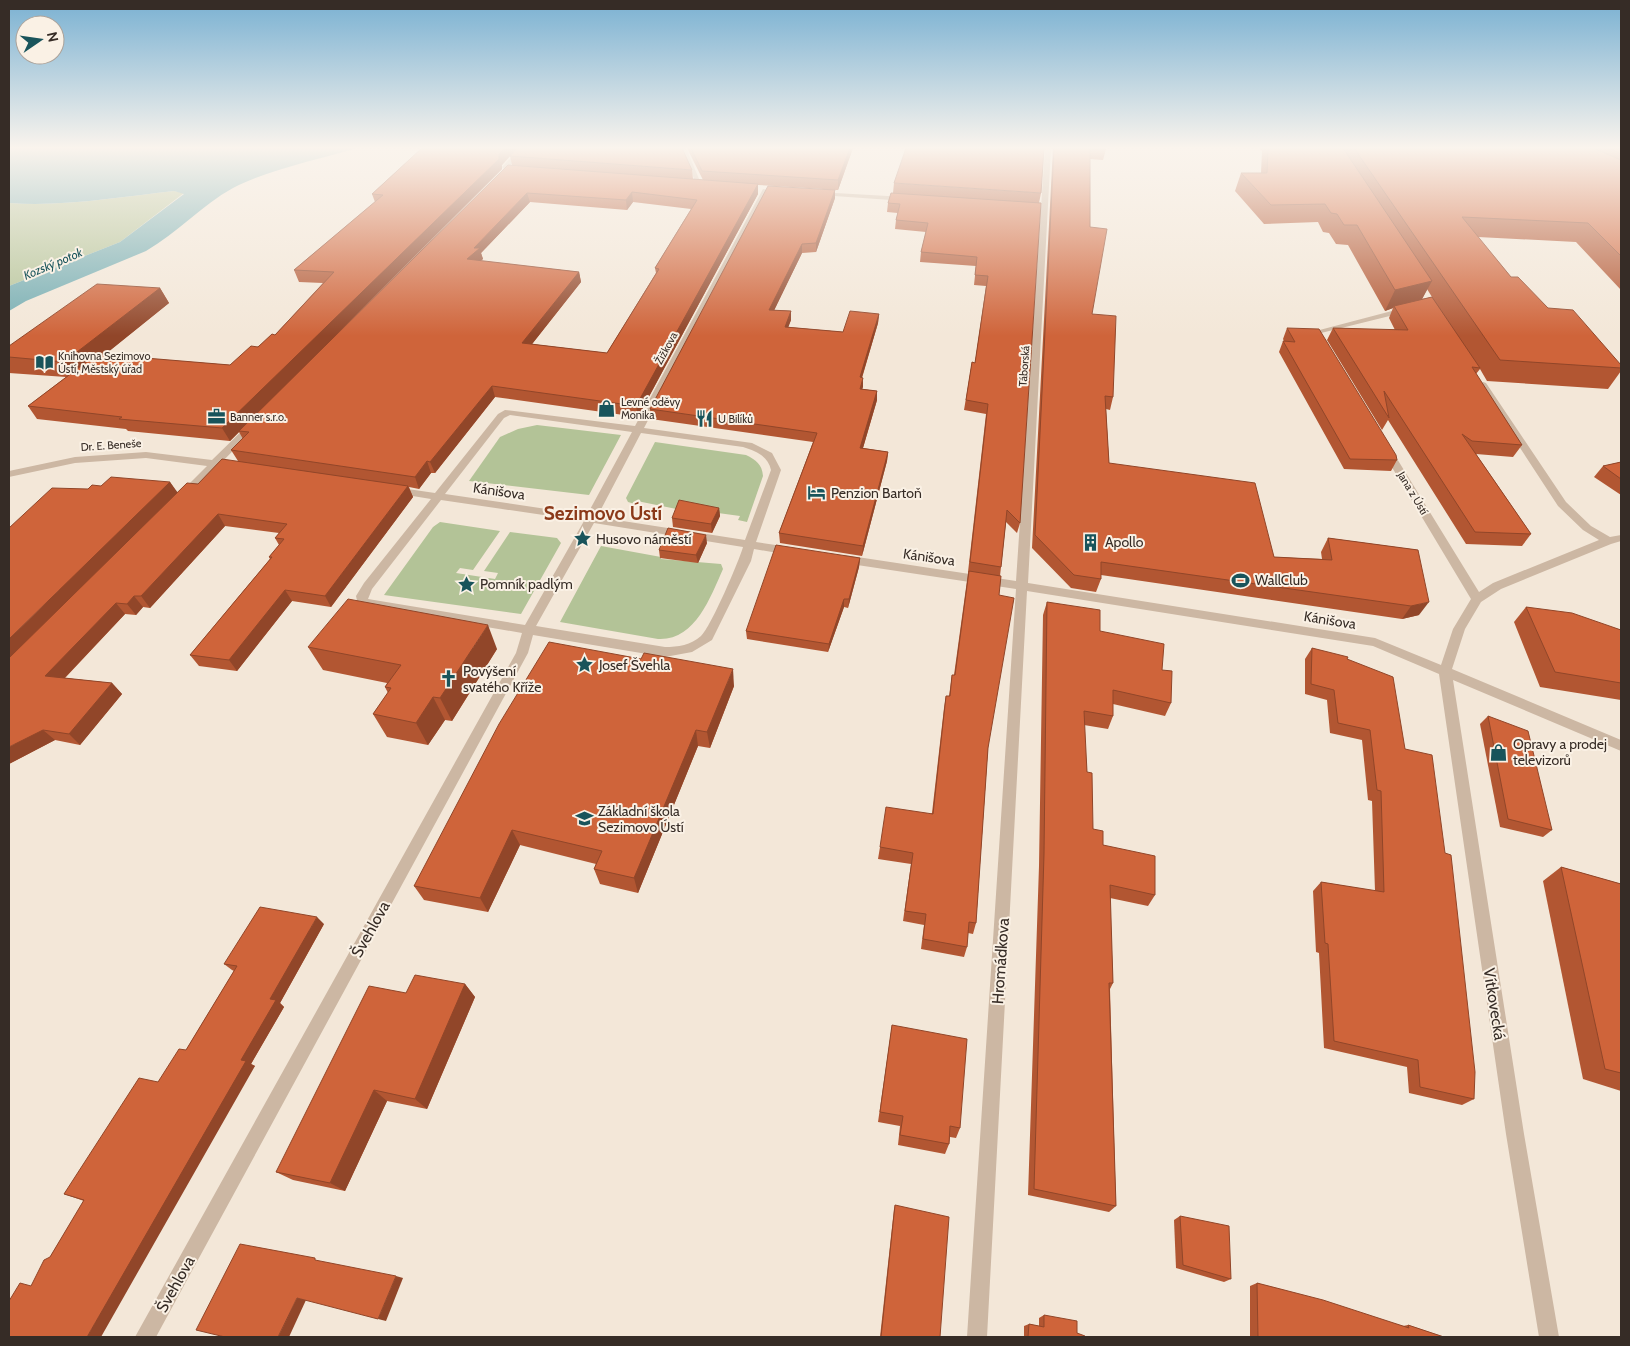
<svg xmlns="http://www.w3.org/2000/svg" width="1630" height="1346" font-family="Cabin,sans-serif">
	<style>
		.green { fill: #b3c397 }
		.water { fill: #75adb2 }
		.lines { fill: none; stroke-linecap: round; stroke-linejoin: round }
		.minor { fill: #ccb7a3; fill-rule: evenodd }
		.wall { fill: #b25632; fill-rule: evenodd }
		.shaded-wall { fill: #914629 }
		.building { fill: #cf643a; stroke: #914629; fill-rule: evenodd }
		.labels { text-anchor: middle; stroke-width: 4; stroke-linejoin: round; paint-order: stroke }
		.far-street-label { font-size: 11px; fill: #362c26; stroke: #faf1e5 }
		.far-poi-label { font-size: 11px; fill: #362c26; stroke: #faf1e5; text-anchor: start }
		.far-water-label { font-size: 12px; font-style: italic; fill: #19545b; stroke: #faf1e5 }
		.street-label { font-size: 14px; fill: #362c26; stroke: #faf1e5 }
		.poi-label { font-size: 14px; fill: #362c26; stroke: #faf1e5; text-anchor: start }
		.near-street-label { font-size: 16px; fill: #362c26; stroke: #faf1e5 }
		.district-label { font-size: 19px; font-weight: bold; fill: #8b3919; stroke: #faf1e5 }
	</style>
	<rect width="100%" height="100%" fill="#f3e7d8"/>
	<!-- green -->
	<g class="green">
		<path d="M174 191 184 193 120 242 9 286V203C64 207 119 197 174 191Z"/>
		<polygon points="537,425 621,435 589,495 469,481 500,437 518,429"/>
		<path d="M655 442 746 455C756 460 762 464 763 476L747 522 738 520 740 516 718 513 716 517 637 501 635 504 628 502 626 498Z"/>
		<polygon points="440,522 500,531 473,570 460,568 456,573 495,579 498,573 484,571 510,532 557,538 561,543 521,614 384,595 433,527"/>
		<path d="M601 546 661 557V559L721 564 723 569C710 598 695 641 658 639L560 622Z"/>
	</g>
	<!-- water -->
	<path class="water" d="M9 148H358C320 159 267 170 233 188 202 205 177 233 146 251L26 301 9 311V286L120 242 184 194 174 191C119 197 64 207 9 203Z"/>
	<g class="lines">
		<!-- minor -->
		<g class="minor">
			<polygon points="520,148 526,148 509,167 510,171 506,171 502,167"/>
			<polygon points="680,148 686,148 702,186 697,185"/>
			<polygon points="1045,148 1051,148 1028,583 1375,638 1441,665 1453,629 1471,599 1381,449 1383,447 1386,446 1391,449 1479,592 1493,583 1599,540 1583,530 1558,506 1479,385 1483,382 1486,383 1566,502 1591,526 1610,537 1621,535 1621,541 1611,544 1501,589 1481,602 1465,629 1452,669 1621,740 1621,751 1453,680 1524,1134 1559,1337 1539,1337 1506,1134 1439,674 1373,646 1027,591 987,1337 967,1337 1016,589 844,563 838,559 844,555 1016,581"/>
			<path d="M763 189 768 190 644 428 752 443 772 453 781 470 756 542 789 547 795 551 789 555 754 549 751 561 712 640 692 652 665 657 533 635 528 653 156 1337H135L516 653 522 633 358 605 356 596 364 583 431 499 394 493 389 490 394 487 435 493 498 414 505 410 635 426ZM510 415 632 432 587 515 445 494 504 418ZM641 433 743 447C756 451 768 456 771 470L745 540 597 517ZM441 500 584 521 525 625 368 599 372 589ZM594 523 743 547C739 561 711 627 701 636 691 645 678 647 665 647L536 626Z"/>
			<polygon points="818,192 905,197 908,199 905,201 820,195 817,193"/>
			<polygon points="1407,307 1410,307 1410,311 1321,333 1326,342 1325,344 1319,344 1312,332"/>
			<polygon points="253,422 256,423 256,427 222,462 237,464 237,468 217,467 187,498 179,498 178,496 179,494 207,466 146,458 75,463 9,477 9,471 75,457 146,452 212,460 250,423"/>
		</g>
	</g>
	<!-- wall -->
	<g class="wall">
		<path d="M422 148 692 170 693 179 703 180 687 148H853L838 190H835V198L816 252 802 253 774 310 791 311V320L788 327 843 332 879 314 878 323 862 378V389L877 391V400L863 448 888 452 887 461 862 556 780 543 779 533 813 442 651 419 650 409 823 189 758 185V194L638 417 495 397 435 473H431L419 489 409 487 413 497 331 607 292 601 237 671 199 666 190 655 270 559 269 557 279 545 275 538 279 533 225 526 150 608 143 607 136 615 125 614 65 678 112 683 122 694 80 745 55 740 9 764 88 489 101 486 170 482 177 493 198 484 238 461 231 450 243 439 239 432 230 441 128 431 126 429 37 419 28 406 66 377 9 373V346L160 288 169 303 104 355 230 365 275 335 323 283 299 282 294 270 375 202 372 194ZM510 156 512 165 307 364 502 169V165ZM530 202 627 210 633 202 691 209 655 268 656 273 607 353 532 344 581 282 579 272 480 261 483 259 481 253Z"/>
		<polygon points="1053,148 1105,148 1106,149 1103,160 1090,159 1090,227 1092,314 1113,397 1110,410 1106,409 1109,463 1274,557 1322,559 1321,552 1328,538 1418,550 1419,615 1402,619 1101,575 1101,579 1096,592 1071,588 1032,548"/>
		<path d="M1259 148H1621V290L1576 242 1478 237 1511 277 1548 308 1621 365V371L1608 389 1487 381 1480 369 1476 374 1522 445 1513 457 1476 454 1531 534 1522 546 1466 544 1388 420 1382 430 1327 340 1333 328 1395 330 1389 318 1393 308 1385 311 1348 245 1336 244 1329 233 1323 232 1318 222 1264 224 1235 191 1241 173H1261L1262 151ZM1427 289 1432 297 1422 299Z"/>
		<polygon points="894,183 1041,193 1039,203 1020,523 1017,533 1006,522 1000,576 999,595 988,748 976,923 973,934 968,933 967,947 964,957 921,949 924,925 903,921 911,864 878,859 880,847 932,813 944,708 946,696 949,696 952,675 954,675 968,573 968,572 986,414 964,410 972,362 975,363 986,286 974,285 976,266 920,262 921,252 926,232 895,229 896,220 898,213 887,212 888,203 893,193"/>
		<polygon points="1287,328 1397,460 1391,471 1344,469 1279,352 1283,341 1284,341 1283,339"/>
		<polygon points="1621,462 1621,495 1594,477 1603,466"/>
		<polygon points="719,508 720,516 712,533 673,527 672,518"/>
		<polygon points="707,543 698,563 660,558 659,550"/>
		<polygon points="860,558 859,567 848,608 844,607 828,652 747,639 746,631"/>
		<polygon points="1047,602 1162,670 1171,703 1165,716 1113,704 1113,716 1108,729 1084,725 1087,772 1093,829 1103,845 1155,895 1148,906 1110,898 1113,983 1110,989 1116,1206 1109,1212 1028,1195 1039,866 1043,615"/>
		<polygon points="1526,607 1621,630 1621,700 1540,687 1514,622"/>
		<polygon points="308,647 497,649 452,721 445,720 428,745 387,737 373,714 388,693 385,687 387,683 323,670"/>
		<polygon points="1312,648 1347,659 1405,749 1474,1099 1462,1105 1409,1093 1407,1067 1324,1048 1319,953 1316,952 1313,891 1321,882 1375,891 1372,801 1368,800 1362,740 1330,733 1327,700 1305,694 1305,659"/>
		<polygon points="641,659 734,686 710,748 698,746 638,893 600,884 594,869 596,864 520,845 488,912 424,900 414,886"/>
		<polygon points="1488,716 1552,830 1543,837 1500,827 1480,724"/>
		<polygon points="1561,867 1621,884 1621,1091 1583,1079 1543,881"/>
		<polygon points="324,924 280,1003 284,1007 251,1064 255,1066 31,1286 50,1257 84,1201 64,1194 158,1082 186,1050 234,971 232,970 224,964"/>
		<polygon points="465,984 475,997 427,1109 387,1101 345,1191 293,1180 276,1172 406,993"/>
		<polygon points="892,1025 960,1128 956,1138 950,1137 949,1144 945,1154 898,1145 900,1126 878,1122"/>
		<polygon points="895,1205 940,1337 880,1337 894,1209"/>
		<polygon points="1180,1216 1231,1279 1224,1282 1176,1268 1174,1220"/>
		<polygon points="1257,1283 1403,1326 1408,1325 1444,1337 1250,1337 1250,1286"/>
		<polygon points="1044,1315 1077,1333 1085,1337 1024,1337 1024,1326 1029,1324 1039,1326 1039,1318"/>
	</g>
	<!-- shaded-wall -->
	<g class="shaded-wall">
		<polygon points="505,148 517,148 502,165 502,169 230,441 222,428"/>
		<polygon points="850,148 853,148 838,190 838,180"/>
		<polygon points="758,184 758,194 638,417 636,406"/>
		<polygon points="835,190 835,198 816,252 816,243"/>
		<polygon points="632,192 633,202 627,210 626,200"/>
		<polygon points="527,193 530,202 481,253 483,259 470,269 467,259 474,248"/>
		<polygon points="802,244 802,253 770,319 769,310"/>
		<polygon points="579,272 581,282 525,353 522,343"/>
		<polygon points="1432,281 1421,301 1394,306 1393,308 1385,311 1395,290"/>
		<polygon points="160,288 169,303 76,378 64,362"/>
		<polygon points="791,311 791,320 785,336 785,327"/>
		<polygon points="879,314 878,323 859,387 860,377"/>
		<polygon points="863,378 863,387 860,398 860,389"/>
		<polygon points="492,386 495,397 435,473 430,462"/>
		<polygon points="877,391 877,400 860,458 860,448"/>
		<polygon points="888,452 887,461 862,556 863,546"/>
		<polygon points="427,461 431,473 419,489 415,477"/>
		<polygon points="170,482 178,493 9,662 9,639"/>
		<polygon points="408,486 413,497 331,607 325,596"/>
		<polygon points="719,508 720,516 712,533 711,524"/>
		<polygon points="218,514 225,526 150,608 141,596"/>
		<polygon points="706,535 707,543 698,563 696,555"/>
		<polygon points="860,558 859,567 848,608 849,599"/>
		<polygon points="285,590 292,601 237,671 229,660"/>
		<polygon points="134,596 143,607 136,615 127,604"/>
		<polygon points="844,599 844,607 828,652 829,644"/>
		<polygon points="1429,602 1419,615 1402,619 1411,606"/>
		<polygon points="116,603 125,614 56,687 45,676"/>
		<polygon points="488,625 497,649 452,721 440,698"/>
		<polygon points="733,669 734,686 710,748 707,732"/>
		<polygon points="112,683 122,694 80,745 69,734"/>
		<polygon points="433,697 445,720 428,745 416,723"/>
		<polygon points="43,730 55,740 9,764 9,747"/>
		<polygon points="696,730 698,746 638,893 634,878"/>
		<polygon points="512,830 520,845 488,912 480,898"/>
		<polygon points="317,917 324,924 280,1003 284,1007 251,1064 255,1066 101,1337 87,1337 241,1060 270,999"/>
		<polygon points="465,984 475,997 427,1109 415,1099"/>
		<polygon points="374,1090 387,1101 345,1191 330,1183"/>
		<polygon points="396,1276 403,1278 386,1321 378,1319"/>
		<polygon points="297,1298 306,1300 289,1337 278,1337"/>
	</g>
	<!-- building -->
	<g class="building">
		<polygon points="422,148 505,148 499,154 499,159 222,428 119,419 122,417 28,406 97,354 230,365 251,346 258,347 272,334 275,335 334,272 294,270 383,195 372,194"/>
		<polygon points="517,148 682,148 692,170 510,156"/>
		<polygon points="691,148 850,148 838,180 702,171"/>
		<polygon points="906,148 980,148 981,149 982,148 1044,148 1041,193 894,183"/>
		<polygon points="1054,148 1105,148 1106,149 1090,149 1090,227 1107,229 1092,314 1116,316 1113,397 1105,396 1109,463 1255,483 1274,557 1332,560 1328,538 1418,550 1429,602 1411,606 1101,562 1101,579 1074,575 1035,535"/>
		<polygon points="1268,148 1343,148 1432,281 1395,290 1357,225 1344,225 1337,214 1331,213 1325,204 1271,205 1241,173 1267,173"/>
		<polygon points="1354,148 1593,148 1621,160 1621,256 1588,223 1462,217 1511,277 1518,277 1548,308 1573,310 1621,365 1621,368 1500,360"/>
		<polygon points="1609,148 1621,148 1621,154"/>
		<path d="M508 165 758 184 636 406 492 386 430 462 427 461 415 477 231 450 249 432 239 431ZM632 192 697 200 655 268 659 269 607 353 522 343 579 272 467 259 480 248H474L527 193 626 200Z"/>
		<polygon points="768,186 835,190 816,243 802,244 769,310 791,311 785,327 843,332 850,311 879,314 860,377 863,378 860,389 877,391 860,448 888,452 863,546 779,533 817,433 650,409"/>
		<polygon points="891,193 1041,203 1020,523 1007,510 1001,567 970,562 988,404 966,400 972,362 975,363 988,276 975,275 977,257 921,252 928,223 896,220 900,204 888,203"/>
		<polygon points="97,284 160,288 64,362 9,357 9,346"/>
		<polygon points="1432,297 1480,368 1472,367 1522,445 1472,441 1462,434 1531,534 1475,532 1384,391 1389,418 1333,328 1408,330 1394,306"/>
		<polygon points="1287,328 1319,329 1396,455 1397,460 1350,459 1283,341 1295,342"/>
		<polygon points="222,459 408,486 325,596 285,590 229,660 190,655 272,557 269,557 284,539 275,538 287,524 218,514 141,596 134,596 127,604 116,603 45,676 112,683 69,734 43,730 9,747 9,658 187,483 198,484"/>
		<polygon points="1621,462 1621,479 1603,466"/>
		<polygon points="111,477 170,482 9,639 9,528 52,488 88,489 92,485 101,486"/>
		<polygon points="679,500 719,508 711,524 672,518"/>
		<polygon points="668,528 706,535 696,555 659,550"/>
		<polygon points="776,545 860,558 849,599 844,599 829,644 746,631"/>
		<polygon points="969,571 1001,576 999,595 1014,598 988,748 976,923 969,922 967,947 923,939 926,914 905,911 913,853 880,847 886,807 933,814 946,696 950,696 952,675 955,675"/>
		<polygon points="348,599 488,625 440,698 433,697 416,723 373,714 391,688 385,687 401,665 308,647"/>
		<polygon points="1047,602 1100,610 1100,631 1164,644 1162,670 1172,671 1171,703 1113,690 1113,716 1084,711 1087,772 1092,773 1093,829 1103,831 1103,845 1155,856 1155,895 1110,885 1113,983 1109,983 1116,1206 1034,1189 1044,854"/>
		<polygon points="1526,607 1572,613 1621,630 1621,683 1555,672"/>
		<polygon points="549,642 641,659 644,653 733,669 707,732 696,730 634,878 594,869 602,851 512,830 480,898 414,886 499,724"/>
		<polygon points="1312,648 1348,657 1347,659 1393,677 1405,749 1432,755 1445,853 1451,855 1475,1072 1474,1099 1420,1087 1418,1060 1334,1041 1328,944 1325,943 1321,882 1384,892 1381,791 1377,790 1370,730 1338,723 1334,690 1311,684"/>
		<polygon points="1488,716 1528,731 1552,830 1508,819"/>
		<polygon points="1561,867 1621,884 1621,1073 1605,1069"/>
		<polygon points="260,907 317,917 270,999 276,1000 241,1060 246,1061 87,1337 9,1337 9,1301 20,1283 31,1286 44,1260 50,1257 84,1200 64,1194 139,1078 158,1082 179,1049 186,1050 237,966 224,964"/>
		<polygon points="415,975 465,984 415,1099 374,1090 330,1183 276,1172 369,986 406,993"/>
		<polygon points="892,1025 967,1039 960,1128 950,1126 949,1144 900,1135 903,1116 880,1112"/>
		<polygon points="895,1205 949,1217 940,1337 881,1337"/>
		<polygon points="1180,1216 1229,1226 1231,1279 1183,1265"/>
		<polygon points="240,1244 315,1258 315,1260 396,1276 378,1319 297,1298 278,1337 225,1337 196,1330"/>
		<polygon points="1257,1283 1323,1300 1409,1328 1408,1325 1444,1337 1258,1337"/>
		<polygon points="1044,1315 1077,1321 1077,1333 1085,1336 1085,1337 1028,1337 1029,1324 1044,1327"/>
	</g>
	<!-- sky -->
	<linearGradient id="sky" x2="0" y2="1"><stop stop-color="#7ab1d2"/><stop offset="0.44" stop-color="#faf4ed"/><stop offset="1" stop-color="#faf4ed" stop-opacity="0"/></linearGradient>
	<rect width="1630" height="336" fill="url(#sky)"/>
	<!-- icons -->
	<defs>
		<symbol id="library-bare" viewBox="-9 -9 18 18"><path d="M-6-4Q-3-5.5-.7-3.5V5Q-3 3-6 4ZM6-4Q3-5.5 .7-3.5V5Q3 3 6 4Z" fill="#19545b" stroke="#faf1e5" stroke-width="2.5" paint-order="stroke"/></symbol>
		<symbol id="shop-bare" viewBox="-9 -9 18 18"><path d="M-5-2.5h2.3a2.7 3.5 0 0 1 5.4 0H5L5.5 6h-11ZM-1.5-2.5h3a1.5 2.3 0 0 0-3 0Z" fill="#19545b" stroke="#faf1e5" stroke-width="2.5" paint-order="stroke"/></symbol>
		<symbol id="office-bare" viewBox="-9 -9 18 18"><path d="M-6-3h4V-5.5h4V-3h4V5H-6ZM-1-4.5V-3h2v-1.5ZM-6 0V1H6V0Z" fill="#19545b" stroke="#faf1e5" stroke-width="2.5" paint-order="stroke"/></symbol>
		<symbol id="restaurant-bare" viewBox="-9 -9 18 18"><path d="M-5-6h1v4h1v-4h1v4h1v-4h1v5L-1.5 .5V6h-2V.5L-5-1ZM5-6V6H3V1.5H1.5Q1.5-4 5-6Z" fill="#19545b" stroke="#faf1e5" stroke-width="2.5" paint-order="stroke"/></symbol>
		<symbol id="hotel-bare" viewBox="-9 -9 18 18"><path d="M-6-4.5h1.5V1H6V5H4.5V3h-9V5H-6ZM-4 0a1.8 1.8 0 1 1 3.6 0ZM.5 0V-2.5h3Q6-2.5 6 0Z" fill="#19545b" stroke="#faf1e5" stroke-width="2.5" paint-order="stroke"/></symbol>
		<symbol id="sight-bare" viewBox="-9 -9 18 18"><path d="M0-6L1.8-2.2L6-1.7L2.9 1.2L3.7 5.4L0 3.3L-3.7 5.4L-2.9 1.2L-6-1.7L-1.8-2.2Z" fill="#19545b" stroke="#faf1e5" stroke-width="2.5" paint-order="stroke"/></symbol>
		<symbol id="building-bare" viewBox="-9 -9 18 18"><path d="M-4-6H4V6H1V3H-1V6H-4ZM-2.5-4.3h1.7v1.8h-1.7ZM.8-4.3h1.7v1.8H.8ZM-2.5-1h1.7V.8h-1.7ZM.8-1h1.7V.8H.8Z" fill="#19545b" stroke="#faf1e5" stroke-width="2.5" paint-order="stroke"/></symbol>
		<symbol id="stadium-bare" viewBox="-9 -9 18 18"><path d="M0-5a6.5 5 0 1 0 0 10a6.5 5 0 1 0 0-10ZM-3.5-1.8h7v3.6h-7Z" fill="#19545b" stroke="#faf1e5" stroke-width="2.5" paint-order="stroke"/></symbol>
		<symbol id="church-bare" viewBox="-9 -9 18 18"><path d="M-1.2-6h2.4v3.5h3.3v2.4h-3.3V6h-2.4V-.1h-3.3v-2.4h3.3Z" fill="#19545b" stroke="#faf1e5" stroke-width="2.5" paint-order="stroke"/></symbol>
		<symbol id="school-bare" viewBox="-9 -9 18 18"><path d="M0-5L7-2L0 1L-7-2ZM-4 1L0 2.5L4 1V4Q0 6-4 4Z" fill="#19545b" stroke="#faf1e5" stroke-width="2.5" paint-order="stroke"/></symbol>
	</defs>
	<g fill-rule="evenodd">
		<use href="#library-bare" x="32" y="350" width="25" height="25"/>
		<use href="#shop-bare" x="594" y="396" width="25" height="25"/>
		<use href="#office-bare" x="204" y="404" width="25" height="25"/>
		<use href="#restaurant-bare" x="692" y="406" width="25" height="25"/>
		<use href="#hotel-bare" x="804" y="480" width="25" height="25"/>
		<use href="#sight-bare" x="570" y="526" width="25" height="25"/>
		<use href="#building-bare" x="1078" y="530" width="25" height="25"/>
		<use href="#stadium-bare" x="1228" y="568" width="25" height="25"/>
		<use href="#sight-bare" x="454" y="572" width="25" height="25"/>
		<use href="#sight-bare" x="572" y="652" width="25" height="25"/>
		<use href="#church-bare" x="436" y="666" width="25" height="25"/>
		<use href="#shop-bare" x="1486" y="740" width="25" height="25"/>
		<use href="#school-bare" x="572" y="806" width="25" height="25"/>
	</g>
	<g class="labels">
		<!-- far-street labels -->
		<g class="far-street-label">
			<text transform="translate(666 348) rotate(-62)" y="4">Žižkova</text>
			<text transform="translate(1024 366) rotate(-86)" y="4">Táborská</text>
			<text transform="translate(111 445) rotate(-4)" y="4">Dr. E. Beneše</text>
			<text transform="translate(1413 493) rotate(59)" y="4">Jana z Ústí</text>
		</g>
		<!-- far-poi labels -->
		<g class="far-poi-label">
			<text x="58" y="360">Knihovna Sezimovo<tspan x="58" dy="13">Ústí, Městský úřad</tspan></text>
			<text x="621" y="406">Levné oděvy<tspan x="621" dy="13">Monika</tspan></text>
			<text x="230" y="421">Banner s.r.o.</text>
			<text x="718" y="423">U Bilíků</text>
		</g>
		<!-- far-water labels -->
		<g class="far-water-label">
			<text transform="translate(53 264) rotate(-23)" y="4">Kozský potok</text>
		</g>
		<!-- street labels -->
		<g class="street-label">
			<text transform="translate(499 491) rotate(8)" y="5">Kánišova</text>
			<text transform="translate(929 557) rotate(8)" y="5">Kánišova</text>
			<text transform="translate(1330 620) rotate(9)" y="5">Kánišova</text>
		</g>
		<!-- poi labels -->
		<g class="poi-label">
			<text x="831" y="498">Penzion Bartoň</text>
			<text x="596" y="544">Husovo náměstí</text>
			<text x="1105" y="547">Apollo</text>
			<text x="1255" y="585">WallClub</text>
			<text x="480" y="589">Pomník padlým</text>
			<text x="599" y="670">Josef Švehla</text>
			<text x="463" y="676">Povýšení<tspan x="463" dy="16">svatého Kříže</tspan></text>
			<text x="1513" y="749">Opravy a prodej<tspan x="1513" dy="16">televizorů</tspan></text>
			<text x="598" y="816">Základní škola<tspan x="598" dy="16">Sezimovo Ústí</tspan></text>
		</g>
		<!-- near-street labels -->
		<g class="near-street-label">
			<text transform="translate(370 929) rotate(-61)" y="6">Švehlova</text>
			<text transform="translate(1000 961) rotate(-86)" y="6">Hromádkova</text>
			<text transform="translate(1495 1004) rotate(81)" y="6">Vítkovecká</text>
			<text transform="translate(175 1284) rotate(-61)" y="6">Švehlova</text>
		</g>
		<!-- district labels -->
		<g class="district-label">
			<text x="603" y="520">Sezimovo Ústí</text>
		</g>
	</g>
	<!-- border -->
	<rect width="1630" height="1346" fill="none" stroke="#362c26" stroke-width="20"/>
	<!-- north arrow -->
	<g transform="translate(40 40) rotate(77)"><circle r="24" fill="#faf1e5" stroke="#aca299"/>
	<path d="M0-4L9 19L0 12L-9 19Z" fill="#19545b"/>
	<text y="-8" font-size="14" font-weight="bold" text-anchor="middle" fill="#362c26">N</text>
	</g>
</svg>
